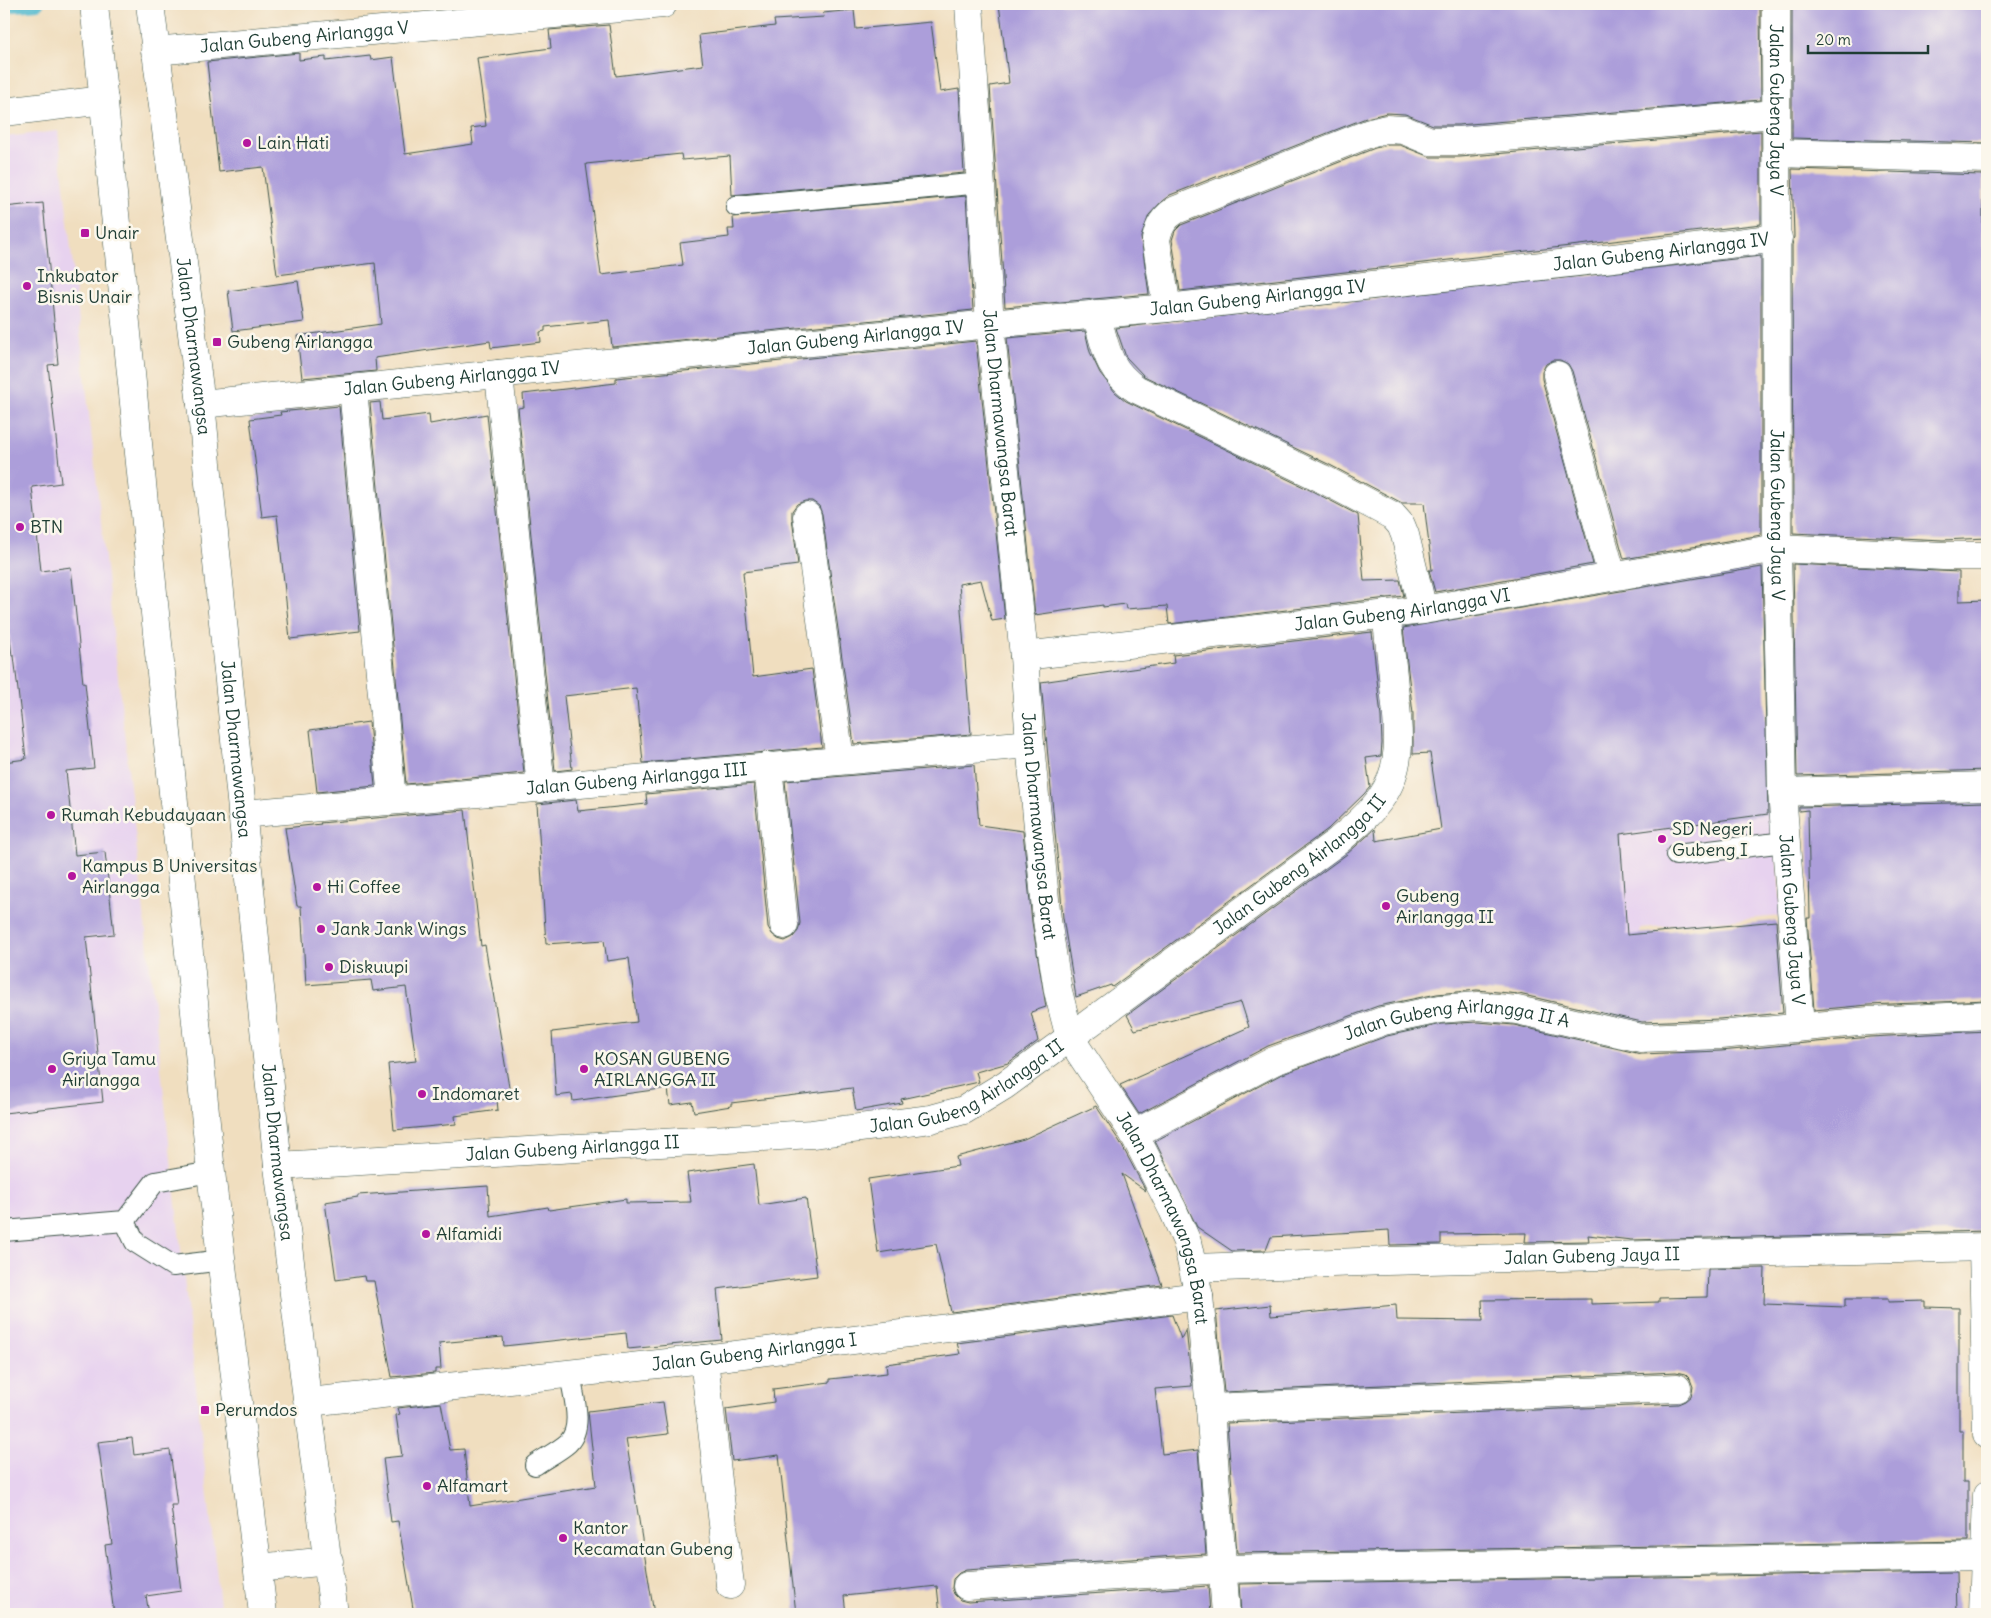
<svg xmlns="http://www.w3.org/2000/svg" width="1991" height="1618" font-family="Delius,sans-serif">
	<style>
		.built { fill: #e7d2ef }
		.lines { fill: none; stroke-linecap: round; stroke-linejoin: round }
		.stream { stroke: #51b9ce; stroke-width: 12 }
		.building { fill: #ac9eda }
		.lane-casing { stroke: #3e5549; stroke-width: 22 }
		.street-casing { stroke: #3e5549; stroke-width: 29 }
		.primary-casing { stroke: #3e5549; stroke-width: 29 }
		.lane { stroke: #fff; stroke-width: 20 }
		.street { stroke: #fff; stroke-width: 28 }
		.primary { stroke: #fff; stroke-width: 28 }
		.poi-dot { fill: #b5179e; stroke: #fbf7ec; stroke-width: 2 }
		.labels { text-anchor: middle; stroke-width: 5; stroke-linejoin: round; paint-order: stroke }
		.street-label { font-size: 18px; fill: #1f3d34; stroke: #fbf7ec }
		.poi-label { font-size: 18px; fill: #1f3d34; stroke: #fbf7ec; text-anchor: start }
	</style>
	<rect width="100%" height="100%" fill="#fbf7ec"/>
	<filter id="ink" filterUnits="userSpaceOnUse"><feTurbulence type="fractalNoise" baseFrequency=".02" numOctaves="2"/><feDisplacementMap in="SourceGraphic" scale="10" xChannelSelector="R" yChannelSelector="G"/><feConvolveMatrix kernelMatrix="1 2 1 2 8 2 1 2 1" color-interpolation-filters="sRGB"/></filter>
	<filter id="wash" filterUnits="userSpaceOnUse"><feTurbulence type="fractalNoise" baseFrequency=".0096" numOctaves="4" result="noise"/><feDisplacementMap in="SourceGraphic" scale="20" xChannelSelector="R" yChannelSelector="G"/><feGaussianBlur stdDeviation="1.12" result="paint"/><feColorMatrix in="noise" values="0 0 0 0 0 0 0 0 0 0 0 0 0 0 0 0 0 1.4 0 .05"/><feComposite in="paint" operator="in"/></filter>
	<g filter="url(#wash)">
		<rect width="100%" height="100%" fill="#f0debf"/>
		<!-- built -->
		<g class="built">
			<polygon points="58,131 221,1614 4,1614 4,137"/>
			<polygon points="1619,726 1766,745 1782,916 1640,928 1640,940 1557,946"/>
		</g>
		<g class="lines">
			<!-- stream -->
			<polyline class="stream" points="4,7 38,4"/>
		</g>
		<g id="blocks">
			<!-- building -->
			<g class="building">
				<polygon points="999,4 1760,4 1761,100 1458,125 1433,125 1405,114 1387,113 1366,118 1170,195 1162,201 1149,215 1141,237 1149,294 1005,307 990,86 1009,83"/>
				<polygon points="1792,4 1987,4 1987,143 1792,138"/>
				<polygon points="854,10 856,29 931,22 940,92 959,89 964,173 732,195 730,156 682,160 681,154 586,164 601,275 683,265 680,243 729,237 728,229 734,229 733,217 966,196 973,310 612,347 609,320 545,327 545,331 540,332 541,342 491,348 490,341 375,358 376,371 302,378 297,336 381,324 375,263 277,275 263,167 219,172 207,62 299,53 299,60 326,57 326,61 370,56 371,60 393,57 405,154 473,144 471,128 486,126 477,58 551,48 549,30 609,25 616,76 703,65 699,35 775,26 774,20 824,17 823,13"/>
				<polygon points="1761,131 1761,224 1180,291 1172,240 1175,231 1181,225 1375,148 1388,145 1400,145 1430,157 1460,157"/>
				<polygon points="1792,169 1983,175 1983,246 1987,245 1987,538 1943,540 1793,533 1792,245 1794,237"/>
				<polygon points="43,203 58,364 48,365 61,483 32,487 41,571 71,567 83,683 85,683 94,768 66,771 75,855 105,852 114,934 86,937 103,1102 4,1113 4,762 26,759 14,656 12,656 4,588 4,207"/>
				<polygon points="1761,256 1761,535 1624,559 1572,371 1568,364 1560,360 1553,360 1546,364 1542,372 1542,379 1593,564 1435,592 1429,570 1432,570 1424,503 1402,503 1328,464 1144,376 1126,357 1116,328"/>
				<polygon points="298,281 304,322 233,331 228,291"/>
				<polygon points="1085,331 1090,352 1100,373 1115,392 1126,401 1314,492 1358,515 1364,581 1400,580 1404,596 1169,624 1167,606 1126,609 1125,604 1103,607 1103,605 1035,615 1007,338"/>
				<polygon points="976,341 1005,619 992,621 981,580 959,584 971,734 854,744 822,514 819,506 812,501 805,501 797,504 792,511 792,518 798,565 743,572 753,677 812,669 822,747 643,763 636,688 564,696 572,769 555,771 518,408 524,407 523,394 616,383 616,378"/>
				<polygon points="380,402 382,420 429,414 430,424 487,414 524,773 406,784 370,403"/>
				<polygon points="339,406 360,631 290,639 277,515 262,517 250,419 281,415 280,412"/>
				<polygon points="1793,564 1959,572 1959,601 1987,600 1987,770 1797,776"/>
				<polygon points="1762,567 1768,814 1620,834 1627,935 1776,921 1783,1013 1719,1019 1642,1022 1519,994 1477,990 1437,994 1378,1006 1268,1046 1139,1114 1120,1085 1249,1027 1241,1002 1135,1030 1127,1015 1347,854 1375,829 1376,841 1441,829 1430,753 1413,754 1413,714 1403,628"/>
				<polygon points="1372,632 1381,717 1382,743 1381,756 1366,758 1370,787 1364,794 1328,829 1112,987 1111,985 1076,997 1063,918 1041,682 1174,663 1173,655"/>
				<polygon points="369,722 375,786 317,792 310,730"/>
				<polygon points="974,765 979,825 1023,831 1032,922 1046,1007 1031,1012 1038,1041 1008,1063 976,1072 979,1082 901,1099 902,1103 856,1111 852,1088 731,1103 731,1106 694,1112 692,1102 670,1105 668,1088 573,1101 572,1094 556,1096 552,1032 637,1022 629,958 607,961 604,940 546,944 537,804 576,800 578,811 647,804 646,794 754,784 768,927 772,934 778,939 785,941 793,937 798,931 800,923 785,781"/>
				<polygon points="1987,802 1987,1000 1868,1005 1814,1010 1807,918 1810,918 1808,810 1799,811 1799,807"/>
				<polygon points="465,810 481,946 485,945 511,1099 497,1100 498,1110 455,1116 456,1124 394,1130 388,1064 416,1061 406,987 373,991 371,980 306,985 301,906 297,906 285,828 321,824 320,823"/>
				<polygon points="1478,1022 1514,1025 1641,1054 1721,1051 1870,1037 1987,1031 1987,1231 1631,1240 1588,1235 1589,1241 1525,1242 1526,1233 1441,1234 1441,1244 1390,1245 1389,1230 1271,1237 1266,1250 1232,1251 1197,1227 1155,1141 1280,1075 1387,1036 1442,1024"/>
				<polygon points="1096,1106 1120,1142 1146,1191 1122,1174 1162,1285 951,1312 936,1244 878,1253 868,1179 958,1166 956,1157 1024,1139"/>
				<polygon points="754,1164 759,1205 806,1198 817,1276 717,1289 722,1340 628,1349 626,1333 504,1346 503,1337 439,1343 441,1369 435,1369 435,1373 392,1377 374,1281 365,1281 364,1276 336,1280 325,1202 358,1197 358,1195 488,1186 490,1216 548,1207 549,1210 626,1199 626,1203 691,1202 687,1173"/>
				<polygon points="1765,1268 1764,1304 1845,1307 1845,1299 1888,1299 1888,1302 1925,1301 1925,1307 1959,1308 1959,1431 1963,1431 1963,1482 1968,1482 1968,1541 1237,1553 1227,1423 1678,1404 1685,1401 1691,1396 1693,1387 1690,1379 1685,1374 1676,1372 1224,1392 1216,1311 1270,1305 1271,1316 1396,1305 1397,1320 1483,1321 1482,1300 1591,1299 1591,1304 1659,1302 1659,1298 1707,1297 1708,1269"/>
				<polygon points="1172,1315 1181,1339 1186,1329 1192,1386 1155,1389 1162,1454 1198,1450 1206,1554 966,1570 959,1573 953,1579 952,1588 954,1594 960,1600 968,1602 1208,1586 1210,1614 940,1614 937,1586 844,1596 846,1614 796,1614 779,1455 732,1461 726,1409 774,1402 773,1389 830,1382 830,1379 887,1373 886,1364 960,1354 957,1343"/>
				<polygon points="663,1402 668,1434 626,1439 654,1614 414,1614 398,1521 391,1522 383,1458 402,1456 396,1415 400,1414 398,1408 441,1403 450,1450 464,1449 470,1506 596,1486 588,1411"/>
				<polygon points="132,1438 134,1455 170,1450 177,1505 171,1505 181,1591 146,1596 149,1614 114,1614 105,1545 112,1544 98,1442"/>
				<polygon points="1956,1572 1957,1614 1241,1614 1239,1584"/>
			</g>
		</g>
	</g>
	<g filter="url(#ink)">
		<use href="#blocks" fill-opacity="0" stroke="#3e5549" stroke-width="1"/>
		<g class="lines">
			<defs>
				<g id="lane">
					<polyline points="736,206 982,183"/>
					<polyline points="1676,855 1785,842"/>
					<polyline points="125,1221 135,1242 173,1266 223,1260"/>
					<polyline points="4,1231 125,1221 155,1182 211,1172"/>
					<path d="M535 1465C545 1458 559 1451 568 1443 585 1426 572 1393 570 1373"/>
				</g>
				<g id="street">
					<path id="s1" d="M969 4 990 324 1024 656 1030 744 1047 920 1058 991 1070 1038 1134 1134 1173 1210 1187 1242 1199 1296 1210 1408 1226 1614"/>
					<path id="s2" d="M1776 4 1777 548 1782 792 1800 1026"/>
					<path id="s3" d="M155 51 663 4"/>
					<polyline points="4,112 104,100"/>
					<polyline points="1776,153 1987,159"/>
					<path d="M1167 308 1156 240C1158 227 1164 217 1176 210L1370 133 1386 129 1404 130 1430 141H1459L1775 114"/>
					<path d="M1096 314C1106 347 1106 368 1136 389L1321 478 1393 516 1401 525 1405 535 1423 610"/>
					<polyline points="499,374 541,788"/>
					<polyline points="1557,375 1612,576"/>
					<polyline points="353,389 392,799"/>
					<path id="s4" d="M201 404 990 324 1167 308 1613 258 1778 238"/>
					<polyline points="807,516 840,760"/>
					<path id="s5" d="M1024 656 1423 610 1777 548 1943 556H1987"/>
					<polyline points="768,766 784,925"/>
					<polyline points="1782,792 1987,786"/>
					<path id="s6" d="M242 814 1030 744"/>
					<path id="s7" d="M1134 1134 1274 1061 1383 1021 1440 1009 1478 1006 1517 1010 1641 1038 1720 1035 1869 1021 1987 1015"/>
					<path id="s8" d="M278 1166 812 1134 931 1119 964 1110 1005 1085 1338 841C1353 828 1369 815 1381 798 1405 765 1398 724 1394 687 1392 663 1389 638 1386 614"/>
					<polyline points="1983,1247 1987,1435"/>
					<path id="s9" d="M1194 1268 1387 1261 1987 1247"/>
					<polyline points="704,1359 730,1585"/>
					<path id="s10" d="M309 1402 704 1359 1199 1296"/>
					<polyline points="1210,1408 1677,1388"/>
					<polyline points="967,1586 1221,1569 1985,1556"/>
					<polyline points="1983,1614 1987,1495"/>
				</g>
				<g id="primary">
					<polyline points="94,4 211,1172 263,1614"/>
					<path id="s11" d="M150 4 201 404 278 1166 334 1614"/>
					<polyline points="258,1568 329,1561"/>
				</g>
			</defs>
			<!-- lane casing -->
			<use href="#lane" class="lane-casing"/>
			<!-- street casing -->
			<use href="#street" class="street-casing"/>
			<!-- primary casing -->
			<use href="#primary" class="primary-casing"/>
			<!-- lane -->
			<use href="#lane" class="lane"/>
			<!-- street -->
			<use href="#street" class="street"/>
			<!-- primary -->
			<use href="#primary" class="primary"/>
		</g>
	</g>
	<!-- markers -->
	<g class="poi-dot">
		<circle cx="247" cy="143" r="5"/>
		<rect x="80" y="228" width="10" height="10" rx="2.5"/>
		<circle cx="27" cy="286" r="5"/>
		<rect x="212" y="337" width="10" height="10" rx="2.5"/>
		<circle cx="20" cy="527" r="5"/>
		<circle cx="51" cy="815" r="5"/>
		<circle cx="1662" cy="839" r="5"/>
		<circle cx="72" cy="876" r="5"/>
		<circle cx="317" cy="887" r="5"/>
		<circle cx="1386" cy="906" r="5"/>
		<circle cx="321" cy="929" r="5"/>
		<circle cx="329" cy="967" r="5"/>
		<circle cx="52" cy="1069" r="5"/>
		<circle cx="584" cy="1069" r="5"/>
		<circle cx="422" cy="1094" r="5"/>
		<circle cx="426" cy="1234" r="5"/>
		<rect x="200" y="1405" width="10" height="10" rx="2.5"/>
		<circle cx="427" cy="1486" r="5"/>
		<circle cx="563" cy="1538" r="5"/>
	</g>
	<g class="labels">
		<!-- street labels -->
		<g class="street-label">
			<text dy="6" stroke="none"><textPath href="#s3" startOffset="150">Jalan Gubeng Airlangga V</textPath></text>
			<text dy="6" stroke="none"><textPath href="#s2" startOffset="106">Jalan Gubeng Jaya V</textPath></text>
			<text dy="6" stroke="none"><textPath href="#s4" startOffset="1468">Jalan Gubeng Airlangga IV</textPath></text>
			<text dy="6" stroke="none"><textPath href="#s4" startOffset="1062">Jalan Gubeng Airlangga IV</textPath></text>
			<text dy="6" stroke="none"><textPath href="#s4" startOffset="658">Jalan Gubeng Airlangga IV</textPath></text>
			<text dy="6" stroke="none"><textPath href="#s11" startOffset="345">Jalan Dharmawangsa</textPath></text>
			<text dy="6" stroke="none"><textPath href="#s4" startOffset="252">Jalan Gubeng Airlangga IV</textPath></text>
			<text dy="6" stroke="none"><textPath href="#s1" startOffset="420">Jalan Dharmawangsa Barat</textPath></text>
			<text dy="6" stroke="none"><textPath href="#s2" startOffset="511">Jalan Gubeng Jaya V</textPath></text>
			<text dy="6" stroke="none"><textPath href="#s5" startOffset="381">Jalan Gubeng Airlangga VI</textPath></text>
			<text dy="6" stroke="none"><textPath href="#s11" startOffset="750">Jalan Dharmawangsa</textPath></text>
			<text dy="6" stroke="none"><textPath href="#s6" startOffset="396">Jalan Gubeng Airlangga III</textPath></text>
			<text dy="6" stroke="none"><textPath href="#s1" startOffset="825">Jalan Dharmawangsa Barat</textPath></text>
			<text dy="6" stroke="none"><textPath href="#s8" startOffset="1105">Jalan Gubeng Airlangga II</textPath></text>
			<text dy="6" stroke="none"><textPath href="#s2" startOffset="916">Jalan Gubeng Jaya V</textPath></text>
			<text dy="6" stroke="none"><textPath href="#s7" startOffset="348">Jalan Gubeng Airlangga II A</textPath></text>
			<text dy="6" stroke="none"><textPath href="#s8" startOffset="700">Jalan Gubeng Airlangga II</textPath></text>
			<text dy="6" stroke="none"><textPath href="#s8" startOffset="295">Jalan Gubeng Airlangga II</textPath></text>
			<text dy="6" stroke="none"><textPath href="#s11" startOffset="1155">Jalan Dharmawangsa</textPath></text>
			<text dy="6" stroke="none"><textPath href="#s1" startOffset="1245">Jalan Dharmawangsa Barat</textPath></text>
			<text dy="6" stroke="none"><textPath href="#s9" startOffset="398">Jalan Gubeng Jaya II</textPath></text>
			<text dy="6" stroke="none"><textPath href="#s10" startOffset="448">Jalan Gubeng Airlangga I</textPath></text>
		</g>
		<!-- poi labels -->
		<g class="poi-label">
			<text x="257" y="149">Lain Hati</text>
			<text x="95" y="239">Unair</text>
			<text x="37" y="282">Inkubator<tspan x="37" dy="21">Bisnis Unair</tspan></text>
			<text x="227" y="348">Gubeng Airlangga</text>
			<text x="30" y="533">BTN</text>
			<text x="61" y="821">Rumah Kebudayaan</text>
			<text x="1672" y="835">SD Negeri<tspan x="1672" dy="21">Gubeng I</tspan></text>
			<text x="82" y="872">Kampus B Universitas<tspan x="82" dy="21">Airlangga</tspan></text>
			<text x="327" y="893">Hi Coffee</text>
			<text x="1396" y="902">Gubeng<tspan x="1396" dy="21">Airlangga II</tspan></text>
			<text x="331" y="935">Jank Jank Wings</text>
			<text x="339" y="973">Diskuupi</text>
			<text x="62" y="1065">Griya Tamu<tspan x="62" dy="21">Airlangga</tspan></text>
			<text x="594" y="1065">KOSAN GUBENG<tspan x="594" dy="21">AIRLANGGA II</tspan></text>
			<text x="432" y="1100">Indomaret</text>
			<text x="436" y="1240">Alfamidi</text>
			<text x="215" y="1416">Perumdos</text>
			<text x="437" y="1492">Alfamart</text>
			<text x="573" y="1534">Kantor<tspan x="573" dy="21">Kecamatan Gubeng</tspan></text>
		</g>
	</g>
	<!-- margin -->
	<rect width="1991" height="1618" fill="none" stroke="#fbf7ec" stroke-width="20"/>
	<!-- scale -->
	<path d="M1808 45v8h120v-8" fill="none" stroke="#1f3d34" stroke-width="2.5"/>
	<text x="1816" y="45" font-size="15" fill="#1f3d34" stroke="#fbf7ec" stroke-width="4" paint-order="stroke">20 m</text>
</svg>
